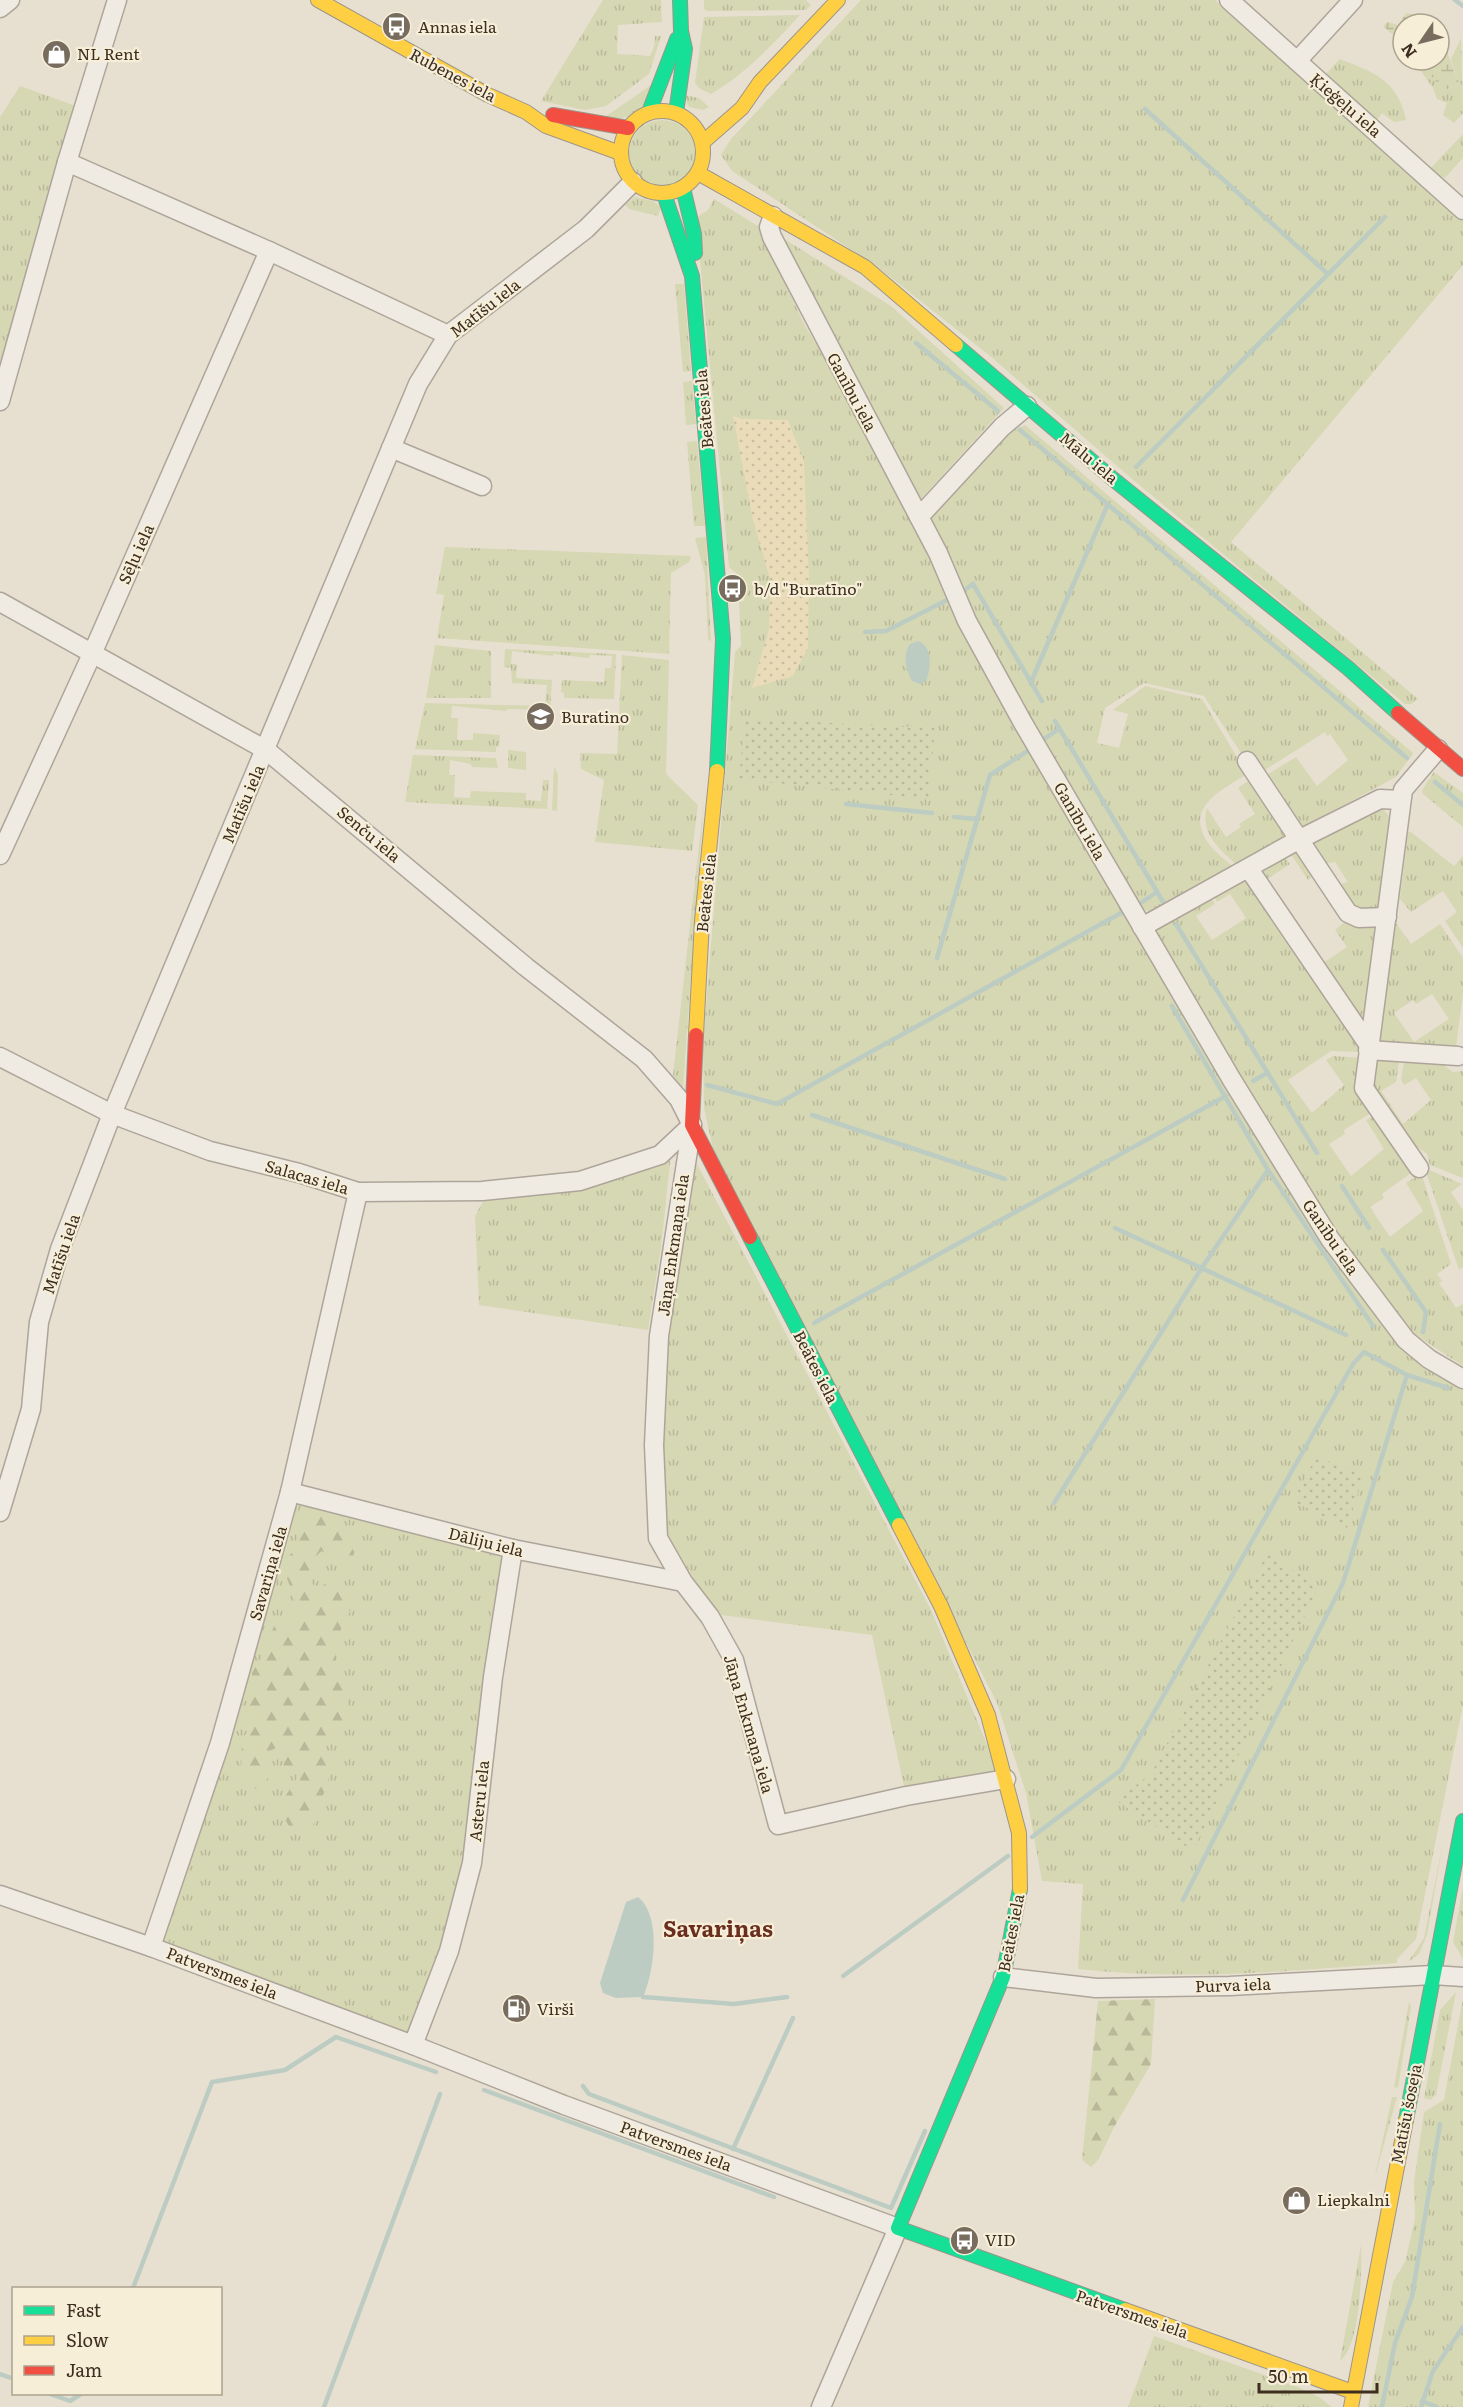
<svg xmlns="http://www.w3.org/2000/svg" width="1463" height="2407" font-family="Literata,serif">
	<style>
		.grass { fill: url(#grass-tufts); fill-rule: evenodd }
		.forest { fill: url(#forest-firs) }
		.wetland { fill: url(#wetland-marsh) }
		.sand { fill: url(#sand-dots) }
		.garden { fill: url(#garden-dots) }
		.water { fill: #bcccc2 }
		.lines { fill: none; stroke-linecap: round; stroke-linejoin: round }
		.stream { stroke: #bcccc2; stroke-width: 4.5 }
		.street-casing { stroke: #ada599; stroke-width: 21 }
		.fast-casing { stroke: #9c958a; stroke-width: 16 }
		.slow-casing { stroke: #9c958a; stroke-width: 16 }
		.jam-casing { stroke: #9c958a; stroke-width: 16 }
		.street { stroke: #efebe3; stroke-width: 18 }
		.fast { stroke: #16e098; stroke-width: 14 }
		.slow { stroke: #ffcf43; stroke-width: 14 }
		.jam { stroke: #f24e42; stroke-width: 14 }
		.labels { text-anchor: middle; stroke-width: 4.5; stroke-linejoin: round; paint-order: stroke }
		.poi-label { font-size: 16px; fill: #3d2e20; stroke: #f7eed8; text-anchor: start }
		.street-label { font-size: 16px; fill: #3d2e20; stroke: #f7eed8 }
		.district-label { font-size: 22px; font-weight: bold; fill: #6b2e1e; stroke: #f7eed8 }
	</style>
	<defs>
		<pattern id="grass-tufts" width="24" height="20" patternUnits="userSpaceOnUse" patternTransform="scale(1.5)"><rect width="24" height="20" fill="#d6d7b3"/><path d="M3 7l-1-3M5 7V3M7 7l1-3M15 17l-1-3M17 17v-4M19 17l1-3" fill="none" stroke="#b9b99a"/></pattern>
		<pattern id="forest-firs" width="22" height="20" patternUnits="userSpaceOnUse" patternTransform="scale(1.5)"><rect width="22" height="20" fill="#d6d7b3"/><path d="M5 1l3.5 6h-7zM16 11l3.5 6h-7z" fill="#b9b99a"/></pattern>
		<pattern id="wetland-marsh" width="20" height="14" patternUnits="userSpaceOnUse" patternTransform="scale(1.5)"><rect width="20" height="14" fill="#d6d7b3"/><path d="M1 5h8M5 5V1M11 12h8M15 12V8" fill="none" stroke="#b9b99a"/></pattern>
		<pattern id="sand-dots" width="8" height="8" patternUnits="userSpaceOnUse" patternTransform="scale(1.5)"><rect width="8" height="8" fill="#eadcb9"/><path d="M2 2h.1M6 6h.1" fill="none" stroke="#cabd9f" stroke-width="1.8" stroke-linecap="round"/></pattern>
		<pattern id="garden-dots" width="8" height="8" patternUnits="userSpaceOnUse" patternTransform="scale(1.5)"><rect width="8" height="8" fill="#d6d7b3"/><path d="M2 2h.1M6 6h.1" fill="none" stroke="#b9b99a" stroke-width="1.8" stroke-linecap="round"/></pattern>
	</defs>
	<rect width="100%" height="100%" fill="#e7e0d1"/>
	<!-- grass -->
	<g class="grass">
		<polygon points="603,0 661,0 662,22 618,25 617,54 650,56 654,47 655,36 661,36 649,74 606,106 585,110 541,101"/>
		<polygon points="704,0 806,0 811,5 806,10 707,11 704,9"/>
		<polygon points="861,0 1215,0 1463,220 1463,265 1231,542 1418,699 1411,704 1405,704 1132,479 990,356 879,268 732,171 721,155 731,139"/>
		<path d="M800 15C772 45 746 74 711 94L699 88 695 83 704 17Z"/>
		<polygon points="1461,38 1463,113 1454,123 1443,115 1447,103 1437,99 1433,88 1415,63 1417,60 1444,90 1460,85 1451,59"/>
		<path d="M1340 59C1373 72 1398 80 1406 120L1394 122 1382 113 1377 120 1392 139 1323 77Z"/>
		<path d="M651 85C644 111 633 122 605 117Z"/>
		<polygon points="20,86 79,107 0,362 0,117"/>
		<polygon points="684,95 699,98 709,107 703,110 689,107"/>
		<circle cx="662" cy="153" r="33"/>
		<polygon points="1463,134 1463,158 1445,178 1429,170"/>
		<polygon points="635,197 653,201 661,207 658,216 629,209 625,205"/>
		<path d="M714 199 758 226 804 324 835 375 967 621 1390 1328 1463 1382V1705L1416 1939 1397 1959V1963C1291 1971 1184 1981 1078 1969L1083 1884 1042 1881 1026 1793 997 1703 713 1149 704 1108 703 1043 735 652 741 646 739 602 744 601 741 577 729 567 696 218 708 210Z"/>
		<polygon points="778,235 891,306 1004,408 919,501"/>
		<polygon points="675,284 684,284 691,371 683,372"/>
		<polygon points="692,381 696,424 686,425 683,382"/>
		<path d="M1025 425 1413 753 1396 777 1299 829 1263 777 1296 757 1317 786 1348 760 1330 734 1327 736 1325 732 1265 770 1256 757 1244 758 1204 696 1144 683 1105 708 1097 743 1119 748 1128 714 1113 710 1145 686 1202 699 1247 774C1222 790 1186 806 1206 840 1213 851 1228 862 1237 870L1156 914 1139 908 1059 772 981 628 931 525 932 514 1010 432Z"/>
		<polygon points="697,441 705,526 694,526 687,442"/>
		<polygon points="706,537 711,642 708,639 705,575 695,538"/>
		<polygon points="445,547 691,556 689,562 671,573 669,654 437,638 444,595 436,594"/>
		<polygon points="435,645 491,651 491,698 426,698"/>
		<polygon points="505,649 616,654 614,699 564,698 564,693 561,692 562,680 604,682 605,668 611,668 612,656 590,655 589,658 553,654 553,656 512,651 511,664 517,664 516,678 552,680 550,714 545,714 545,710 507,709 507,711 452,706 451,718 458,718 457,740 473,740 473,733 500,735 499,747 496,747 496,752 415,749 425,703 545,706 547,685 512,683 511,668 504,667"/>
		<polygon points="622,655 669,660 666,774 698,805 692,851 595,842 604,780 581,769 580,753 617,754"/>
		<polygon points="508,750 526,752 526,770 508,768"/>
		<polygon points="413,755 496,758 498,768 472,767 471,764 450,760 449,775 455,775 454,797 470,798 471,791 526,793 526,800 541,801 543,780 549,780 547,809 405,802"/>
		<polygon points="554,766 558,775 557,811 552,810"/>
		<polygon points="1434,772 1463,793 1463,827 1423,794 1422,790"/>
		<path d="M1252 778 1289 836 1241 869C1223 851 1199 836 1207 808L1226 837 1241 827 1239 824 1255 814 1238 788Z"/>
		<polygon points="704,801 683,1087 681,1088 676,1085 673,1075"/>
		<polygon points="1374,808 1383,808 1393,822 1381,911 1355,911 1336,885 1348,882 1335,862 1322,864 1313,846 1315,840"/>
		<polygon points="1408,832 1411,832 1454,866 1463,856 1463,948 1445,921 1457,912 1443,891 1411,912 1400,899"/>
		<polygon points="1297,849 1316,874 1308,880 1290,853"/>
		<polygon points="1285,857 1290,864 1263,882 1257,870"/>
		<polygon points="1248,875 1363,1052 1331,1051 1288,1080 1312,1113 1344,1085 1326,1060 1333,1056 1362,1058 1374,1111 1344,1130 1345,1134 1329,1144 1351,1176 1384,1149 1366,1120 1377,1115 1411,1173 1382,1194 1384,1198 1370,1207 1390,1237 1423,1211 1406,1183 1421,1173 1451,1264 1437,1274 1442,1281 1439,1283 1456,1308 1463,1304 1463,1366 1410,1331 1331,1224 1161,943 1156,931 1161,922 1211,898 1215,904 1196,916 1212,940 1246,918 1230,894 1217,902 1214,896"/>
		<polygon points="1345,922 1381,924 1366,1026 1323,963 1347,947 1335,930"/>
		<path d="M1396 923 1411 944 1440 924 1463 958V992L1456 1048 1376 1045 1390 924ZM1432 994 1449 1019 1414 1042 1394 1013 1413 1000 1416 1004Z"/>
		<polygon points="1400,1055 1396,1082 1381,1091 1403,1124 1431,1100 1416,1078 1404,1085 1401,1080 1405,1055 1444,1058 1446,1067 1453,1072 1463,1071 1463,1178 1430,1165 1427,1154 1419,1148 1411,1150 1368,1086 1370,1060"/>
		<polygon points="671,1155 661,1247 648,1330 479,1305 475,1216 484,1200 584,1185"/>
		<polygon points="697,1164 931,1610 1000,1776 904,1787 872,1635 714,1614 668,1534 658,1445 664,1338 681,1258 688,1181"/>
		<polygon points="1429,1170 1462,1184 1451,1192 1463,1210 1463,1267 1459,1270 1426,1172"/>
		<polygon points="290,1492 513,1549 472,1863 413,2045 151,1947"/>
		<polygon points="1444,1837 1427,1935 1419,1954 1408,1962 1424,1938"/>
		<polygon points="1463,1886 1463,1959 1453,1942"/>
		<polygon points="1456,1992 1436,2095 1430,2100 1424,2098 1440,2010"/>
		<polygon points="1463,1998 1463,2407 1368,2407 1393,2282 1405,2262 1415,2219 1414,2182 1424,2112 1444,2100"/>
		<polygon points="1409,2002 1411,2007 1398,2088 1394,2087"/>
		<polygon points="1392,2097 1397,2097 1374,2180"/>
		<path d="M1361 2245C1362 2270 1361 2345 1340 2361Z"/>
		<polygon points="1154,2336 1298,2387 1319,2397 1332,2407 1128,2407"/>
	</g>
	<!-- forest -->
	<g class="forest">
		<path d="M321 1506 348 1516 335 1530 353 1540V1559L340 1563 322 1551 314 1557 316 1568 310 1581 318 1590 333 1577 350 1612 341 1621V1640L335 1657C343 1675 343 1692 350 1710L322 1751 331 1771 312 1829 293 1835 279 1806 299 1775 284 1769 281 1746 267 1752 268 1781 263 1795 241 1776 242 1738 252 1728 243 1714 252 1689V1673L264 1653 274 1626 300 1613 282 1565 294 1550 307 1514Z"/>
		<polygon points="1155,1999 1151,2064 1113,2129 1099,2159 1091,2167 1082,2160 1098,2001"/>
	</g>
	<!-- wetland -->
	<g class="wetland">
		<polygon points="1406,13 1418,15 1433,24 1403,24 1403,44 1383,26 1388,22 1398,25"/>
		<polygon points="1439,31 1460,85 1444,90 1417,60 1439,60"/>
	</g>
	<!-- sand -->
	<polygon class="sand" points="733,416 743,419 788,420 804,461 809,577 808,648 793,676 752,688 769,629 770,579 753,520"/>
	<!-- garden -->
	<g class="garden">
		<polygon points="745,718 902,727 935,724 929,799 739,779"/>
		<polygon points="1316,1457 1364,1474 1347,1528 1293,1501"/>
		<polygon points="1267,1554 1319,1586 1193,1851 1117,1801 1152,1772"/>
	</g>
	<!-- water -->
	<g class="water">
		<path d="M918 641C933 646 931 669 926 681L920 684 912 681C906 669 902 656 910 644Z"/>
		<path d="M638 1897C662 1916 654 1972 643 1997L616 1998 603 1993 600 1983 626 1902Z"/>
	</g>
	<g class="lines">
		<!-- stream -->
		<g class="stream">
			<polyline points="1455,0 1463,6"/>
			<polyline points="1145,109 1328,274"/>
			<polyline points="916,343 998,411"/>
			<polyline points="1020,430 1407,758"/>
			<polyline points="1136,467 1385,217"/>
			<polyline points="966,589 973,584 1042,701"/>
			<polyline points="865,632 886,631 947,600"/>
			<polyline points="1031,682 1108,504"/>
			<polyline points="1055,721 1165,905"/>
			<polyline points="1044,739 1059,729"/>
			<polyline points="1435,782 1463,805"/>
			<polyline points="846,804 932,813"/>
			<polyline points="954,817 977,819"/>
			<polyline points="1142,902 1157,892"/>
			<polyline points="1176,924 1317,1153"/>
			<polyline points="937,958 990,775 1029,750"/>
			<polyline points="1172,1006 1268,1170 1373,1326"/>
			<polyline points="1253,1081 1267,1073"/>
			<polyline points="707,1085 777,1104 1121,913"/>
			<polyline points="812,1115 1005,1179"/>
			<polyline points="1342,1186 1369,1228"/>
			<polyline points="1115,1228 1346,1335"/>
			<polyline points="1383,1250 1426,1312 1423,1332"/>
			<polyline points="814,1323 1226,1096"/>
			<polyline points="1054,1503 1201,1269 1268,1170"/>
			<polyline points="1032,1837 1121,1770 1353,1364 1364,1352 1407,1375 1448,1388"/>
			<polyline points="1183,1900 1343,1583 1407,1375"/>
			<polyline points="843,1976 1008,1856"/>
			<polyline points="643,1997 734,2004 787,1997"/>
			<polyline points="583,2086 589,2094 891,2208 925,2131"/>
			<polyline points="484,2090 774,2197"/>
			<polyline points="733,2149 793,2018"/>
			<polyline points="133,2288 212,2082 285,2070 336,2037 436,2072"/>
			<polyline points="0,2374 14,2379"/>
			<polyline points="50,2394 70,2401 81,2394"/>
			<polyline points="1422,2401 1437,2407"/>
			<polyline points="324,2407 440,2094"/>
			<polyline points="1382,2407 1395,2343 1412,2297 1440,2124"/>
			<polyline points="1421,2407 1433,2371 1463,2327"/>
		</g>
		<defs>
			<g id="street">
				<polyline points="1229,0 1463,210"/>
				<polyline points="0,8 10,0"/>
				<polyline points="1297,61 1353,0"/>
				<polyline points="67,162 269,251 448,335"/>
				<polyline points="773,216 769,227 772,237 938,553 967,621 1023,723 1232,1080 1330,1239 1406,1340 1429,1359 1463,1379"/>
				<polyline points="0,401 67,162 117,0"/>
				<polyline points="391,448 482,486"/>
				<polyline points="919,517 1002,427 1027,406"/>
				<polyline points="0,602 266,750 526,967 644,1059 679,1099 691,1123"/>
				<polyline points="1247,761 1348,913 1359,918 1387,917"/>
				<polyline points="0,855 92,654 269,251"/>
				<polyline points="1249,869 1368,1044"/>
				<polyline points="1142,927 1298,840 1380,799 1401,800"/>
				<polyline points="1368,1050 1458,1056"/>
				<polyline points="0,1057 112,1114 210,1151 299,1173 358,1192 482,1191 580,1181 660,1155 692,1125"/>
				<polyline points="692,1125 659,1336 654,1445 658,1538 683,1582 710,1617 734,1660 778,1825 906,1796 1006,1779"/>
				<polyline points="1419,1168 1364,1088 1403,790 1438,749"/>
				<polyline points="290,1492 513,1549 683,1582"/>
				<polyline points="0,1512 31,1409 39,1322 60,1249 112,1114 418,384 448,335 586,229 633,182"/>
				<polyline points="0,1895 151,1947 413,2045 564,2105 898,2228 821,2407"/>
				<polyline points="151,1947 220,1743 290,1492 358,1192"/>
				<polyline points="1003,1977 1096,1988 1230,1986 1433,1975 1463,1977"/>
				<polyline points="413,2045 449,1951 472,1863 493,1677 513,1549"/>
			</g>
			<g id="fast">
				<polyline points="649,112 677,39"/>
				<polyline points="676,113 685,49 681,31 680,0"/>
				<polyline points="683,188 694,234 695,253"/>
				<polyline points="664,194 692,276 723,639 717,771"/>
				<polyline points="956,345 1113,479 1348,668 1398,713"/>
				<polyline points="750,1237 899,1525"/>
				<polyline points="1020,1889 1003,1977 898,2228 1125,2310"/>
				<polyline points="1406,2120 1463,1821"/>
			</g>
			<g id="slow">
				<polyline points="318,0 488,95 526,112 546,126 620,153"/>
				<circle cx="662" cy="152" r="41"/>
				<polyline points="702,143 742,108 760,82 838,0"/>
				<polyline points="698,173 865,267 956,345"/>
				<polyline points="696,1035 702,921 717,771"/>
				<polyline points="899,1525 941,1606 988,1715 1019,1833 1020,1889"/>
				<polyline points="1125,2310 1353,2392"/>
				<polyline points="1351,2407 1406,2120"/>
			</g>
			<g id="jam">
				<polyline points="553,115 628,128"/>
				<polyline points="1398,713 1463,769"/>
				<polyline points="696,1035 692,1125 750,1237"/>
			</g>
		</defs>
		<!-- street casing -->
		<use href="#street" class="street-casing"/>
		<!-- fast casing -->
		<use href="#fast" class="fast-casing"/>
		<!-- slow casing -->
		<use href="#slow" class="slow-casing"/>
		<!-- jam casing -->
		<use href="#jam" class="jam-casing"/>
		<!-- street -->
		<use href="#street" class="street"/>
		<!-- fast -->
		<use href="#fast" class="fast"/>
		<!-- slow -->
		<use href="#slow" class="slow"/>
		<!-- jam -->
		<use href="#jam" class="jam"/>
	</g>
	<!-- icons -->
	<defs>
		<symbol id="bus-disc" viewBox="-11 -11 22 22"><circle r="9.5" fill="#786c5e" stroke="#f7eed8"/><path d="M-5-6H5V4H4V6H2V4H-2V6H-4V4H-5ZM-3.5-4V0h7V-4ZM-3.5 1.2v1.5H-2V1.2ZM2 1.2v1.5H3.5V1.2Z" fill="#fff"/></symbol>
		<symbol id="shop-disc" viewBox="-11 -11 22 22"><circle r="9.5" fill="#786c5e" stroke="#f7eed8"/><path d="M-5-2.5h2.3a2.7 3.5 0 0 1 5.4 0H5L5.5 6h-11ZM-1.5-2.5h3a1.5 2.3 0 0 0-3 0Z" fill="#fff"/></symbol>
		<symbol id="school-disc" viewBox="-11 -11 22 22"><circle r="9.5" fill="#786c5e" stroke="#f7eed8"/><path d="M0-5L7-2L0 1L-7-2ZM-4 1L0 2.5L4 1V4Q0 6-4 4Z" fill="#fff"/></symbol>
		<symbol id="fuel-disc" viewBox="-11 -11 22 22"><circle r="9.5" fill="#786c5e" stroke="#f7eed8"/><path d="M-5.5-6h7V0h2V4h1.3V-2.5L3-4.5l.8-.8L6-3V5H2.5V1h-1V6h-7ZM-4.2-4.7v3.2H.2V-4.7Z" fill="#fff"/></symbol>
	</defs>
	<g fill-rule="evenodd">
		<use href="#bus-disc" x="380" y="10" width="33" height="33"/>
		<use href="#shop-disc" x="40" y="38" width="33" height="33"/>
		<use href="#bus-disc" x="716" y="572" width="33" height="33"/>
		<use href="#school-disc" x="524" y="700" width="33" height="33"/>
		<use href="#fuel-disc" x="500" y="1992" width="33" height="33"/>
		<use href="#shop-disc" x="1280" y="2184" width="33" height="33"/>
		<use href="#bus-disc" x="948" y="2224" width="33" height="33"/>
	</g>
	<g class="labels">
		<!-- poi labels -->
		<g class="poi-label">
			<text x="418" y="33">Annas iela</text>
			<text x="77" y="60">NL Rent</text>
			<text x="754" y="595">b/d "Buratīno"</text>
			<text x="561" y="723">Buratino</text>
			<text x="537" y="2015">Virši</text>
			<text x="1317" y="2206">Liepkalni</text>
			<text x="985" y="2246">VID</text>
		</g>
		<!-- street labels -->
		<g class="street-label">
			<text transform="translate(453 75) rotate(28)" y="6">Rubenes iela</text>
			<text transform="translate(1346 105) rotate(41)" y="6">Ķieģeļu iela</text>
			<text transform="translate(485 308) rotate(-38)" y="6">Matīšu iela</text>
			<text transform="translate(852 392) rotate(62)" y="6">Ganību iela</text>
			<text transform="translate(704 409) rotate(-95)" y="6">Beātes iela</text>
			<text transform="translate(1089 458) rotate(40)" y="6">Mālu iela</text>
			<text transform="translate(136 554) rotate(-66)" y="6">Sēļu iela</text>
			<text transform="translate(243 804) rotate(-67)" y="6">Matīšu iela</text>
			<text transform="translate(1080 821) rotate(60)" y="6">Ganību iela</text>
			<text transform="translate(369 834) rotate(40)" y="6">Senču iela</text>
			<text transform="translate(706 893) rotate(-84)" y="6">Beātes iela</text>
			<text transform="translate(307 1177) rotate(16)" y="6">Salacas iela</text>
			<text transform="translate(1331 1237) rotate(56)" y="6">Ganību iela</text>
			<text transform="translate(673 1245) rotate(-82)" y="6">Jāņa Enkmaņa iela</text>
			<text transform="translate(61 1254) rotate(-71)" y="6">Matīšu iela</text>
			<text transform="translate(816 1367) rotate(63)" y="6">Beātes iela</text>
			<text transform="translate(486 1542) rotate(14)" y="6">Dāliju iela</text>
			<text transform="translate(268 1573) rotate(-74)" y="6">Savariņa iela</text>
			<text transform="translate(749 1724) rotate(74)" y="6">Jāņa Enkmaņa iela</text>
			<text transform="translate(479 1801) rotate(-84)" y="6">Asteru iela</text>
			<text transform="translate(1011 1933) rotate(-79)" y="6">Beātes iela</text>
			<text transform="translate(222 1973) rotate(21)" y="6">Patversmes iela</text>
			<text transform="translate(1233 1985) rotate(-2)" y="6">Purva iela</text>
			<text transform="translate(1406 2114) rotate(-79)" y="6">Matīšu šoseja</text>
			<text transform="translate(676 2146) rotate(20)" y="6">Patversmes iela</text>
			<text transform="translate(1132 2314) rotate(19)" y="6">Patversmes iela</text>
		</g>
		<!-- district labels -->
		<g class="district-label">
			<text x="718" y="1937">Savariņas</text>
		</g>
	</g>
	<!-- legend -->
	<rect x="12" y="2287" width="210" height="108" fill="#f7eed8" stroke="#ada18e" stroke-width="1.5"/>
	<rect x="24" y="2306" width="30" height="9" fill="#16e098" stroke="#ada18e" stroke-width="1.5"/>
	<text x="66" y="2317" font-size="18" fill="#3d2e20">Fast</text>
	<rect x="24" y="2336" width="30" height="9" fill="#ffcf43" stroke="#ada18e" stroke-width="1.5"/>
	<text x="66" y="2347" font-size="18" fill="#3d2e20">Slow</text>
	<rect x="24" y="2366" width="30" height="9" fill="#f24e42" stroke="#ada18e" stroke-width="1.5"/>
	<text x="66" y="2377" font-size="18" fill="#3d2e20">Jam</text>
	<!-- north arrow -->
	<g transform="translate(1421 42) rotate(235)"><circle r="28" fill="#f7eed8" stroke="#ada18e" stroke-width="1.5"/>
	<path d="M0-4.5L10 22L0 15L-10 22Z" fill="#786c5e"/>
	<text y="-9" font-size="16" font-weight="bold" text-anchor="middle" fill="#3d2e20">N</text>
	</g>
	<!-- scale -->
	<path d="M1259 2383v9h118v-9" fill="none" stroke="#3d2e20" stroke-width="3"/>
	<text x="1268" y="2383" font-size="18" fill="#3d2e20" stroke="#f7eed8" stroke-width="4.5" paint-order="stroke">50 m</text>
</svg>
